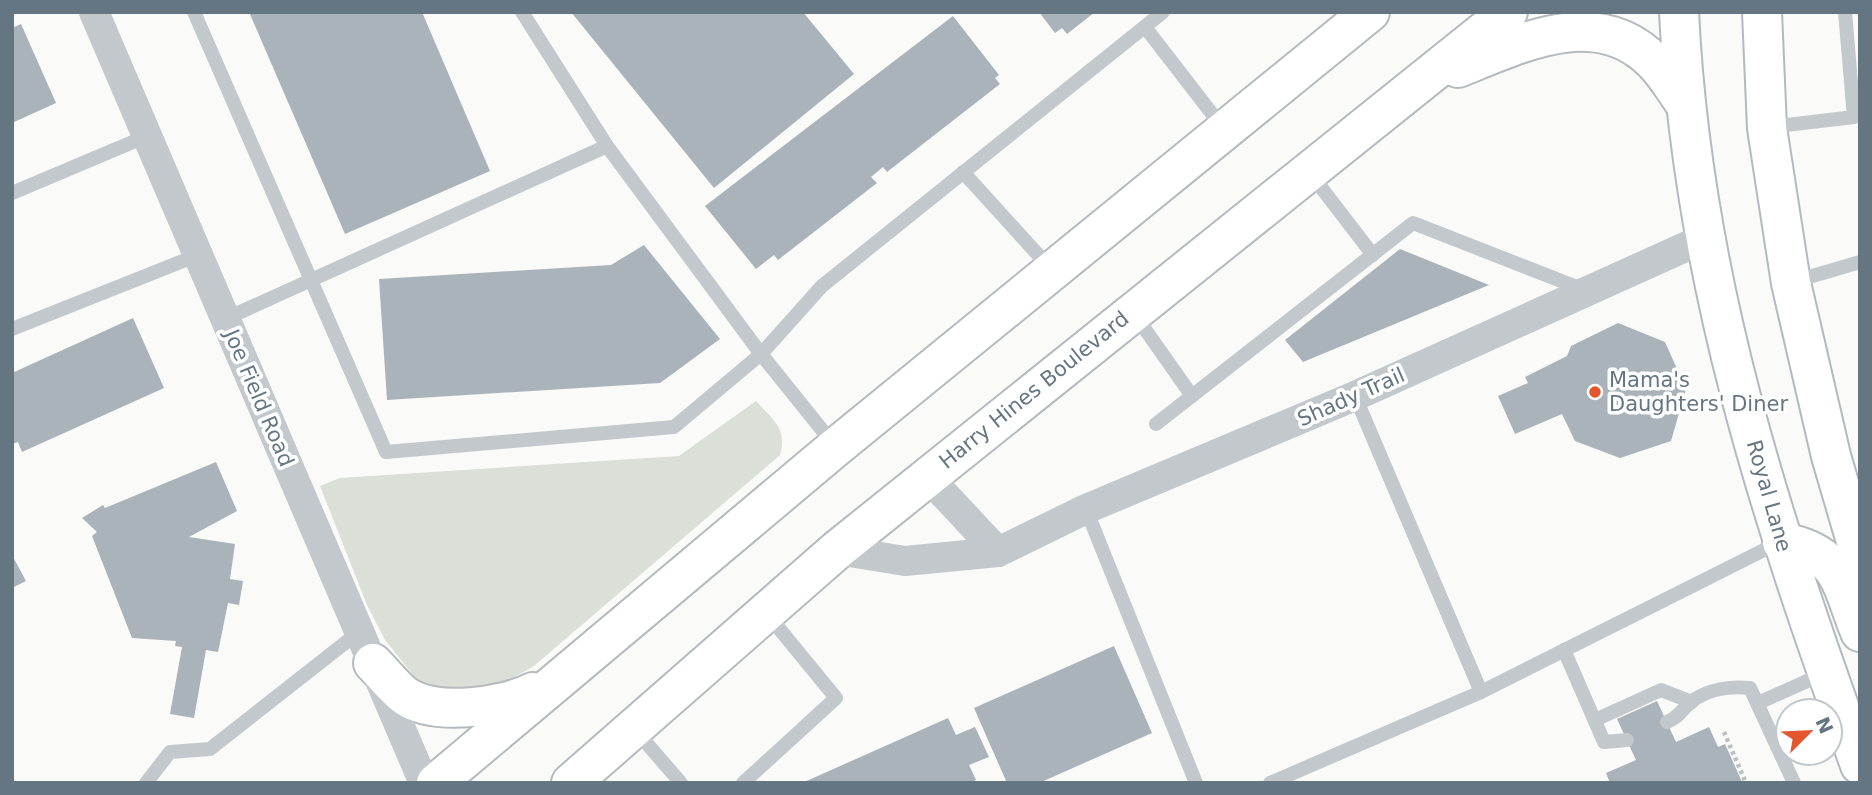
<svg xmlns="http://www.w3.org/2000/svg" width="1872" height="795" font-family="'DejaVu Sans',sans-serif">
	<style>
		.green { fill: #dadfd7 }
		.building { fill: #aab3b9 }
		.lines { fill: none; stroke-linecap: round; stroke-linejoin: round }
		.secondary-casing { stroke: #b3babf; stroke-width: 42 }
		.primary-casing { stroke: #b5babe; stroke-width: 42 }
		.path { stroke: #bbbfc2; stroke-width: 4.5; stroke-dasharray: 3.5 3.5; stroke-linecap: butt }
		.lane { stroke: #c3c8cc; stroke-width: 14 }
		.street { stroke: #c3c8cc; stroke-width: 30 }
		.secondary { stroke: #fff; stroke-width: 38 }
		.primary { stroke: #fff; stroke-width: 38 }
		.poi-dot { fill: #e4572e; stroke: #fff; stroke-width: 2.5 }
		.labels { text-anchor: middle; stroke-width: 7; stroke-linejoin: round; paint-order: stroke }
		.poi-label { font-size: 21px; fill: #657683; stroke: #fff; text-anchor: start }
		.street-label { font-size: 21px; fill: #657683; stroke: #fff }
	</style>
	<rect width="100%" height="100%" fill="#fafaf8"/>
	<!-- green -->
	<path class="green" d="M756 401C774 421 787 427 780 455L534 666 499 686 451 691 418 681 385 640 367 605 320 486 340 478 679 456Z"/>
	<!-- building -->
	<g class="building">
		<polygon points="249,12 422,12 490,171 345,234"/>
		<polygon points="571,12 803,12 854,74 714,188"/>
		<polygon points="1039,12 1095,12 1067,34 1062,28 1055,33"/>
		<polygon points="953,16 999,75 995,78 1000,84 887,172 883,167 871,177 877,183 778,260 774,255 756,269 705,206"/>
		<polygon points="21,24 56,103 12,123 12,28"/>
		<polygon points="644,245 720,339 660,383 387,400 379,279 611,265"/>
		<polygon points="1400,249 1489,285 1303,362 1285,340"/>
		<polygon points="133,318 164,388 22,452 18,442 12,444 12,373"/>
		<polygon points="1618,323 1665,342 1686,389 1671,441 1620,458 1575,441 1562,414 1515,434 1498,396 1528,383 1525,377 1567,356 1571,346"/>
		<polygon points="216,462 237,511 189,537 235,544 230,579 243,581 239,605 228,603 218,652 206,650 194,718 170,714 182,647 175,646 176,641 132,638 92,536 97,532 82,518 103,505 105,508"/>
		<polygon points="12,555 26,581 12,588"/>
		<polygon points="1114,646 1152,733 1039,783 1007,783 974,708"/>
		<polygon points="1657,701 1676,742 1709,727 1718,747 1725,744 1742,782 1610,783 1606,773 1636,760 1617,719"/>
		<polygon points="948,718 956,735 975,727 989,757 969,765 976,780 969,783 802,783"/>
	</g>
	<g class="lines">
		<defs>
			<g id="secondary">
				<path d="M1679 12C1692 279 1770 516 1860 765"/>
				<polyline points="1762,12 1767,128 1791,283 1831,456 1860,555"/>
				<path d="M1782 542C1841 553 1840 582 1860 632"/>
			</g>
			<g id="primary">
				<path d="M1458 68C1521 43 1597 4 1654 62 1665 73 1674 88 1683 101"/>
				<path d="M373 663C383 673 393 686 404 695 433 717 503 707 533 692"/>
				<polyline points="436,783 836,447 1370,12"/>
				<polyline points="571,783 837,550 1508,12"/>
			</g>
		</defs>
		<!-- secondary casing -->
		<use href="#secondary" class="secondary-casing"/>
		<!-- primary casing -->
		<use href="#primary" class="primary-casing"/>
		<!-- path -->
		<polyline class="path" points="1724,732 1746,783"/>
		<!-- lane -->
		<g class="lane">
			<polyline points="194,12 386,452 674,427 761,354 835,446"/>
			<polyline points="1145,27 1223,128"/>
			<polyline points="1769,127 1854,117 1845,12"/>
			<polyline points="607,146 761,354 822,286 1163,12"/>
			<polyline points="963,172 1051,269"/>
			<polyline points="1310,173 1373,255"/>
			<polyline points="12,193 147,136"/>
			<polyline points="1792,282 1860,262"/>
			<polyline points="1135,315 1192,396"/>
			<polyline points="225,319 607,146 522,12"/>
			<polyline points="12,329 198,255"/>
			<polyline points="1355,396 1481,692 1780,542"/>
			<polyline points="1156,424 1413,223 1587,291"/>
			<polyline points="1086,509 1196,783"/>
			<polyline points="1564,650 1604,742 1627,740"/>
			<polyline points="1758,703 1825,673"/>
			<polyline points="1595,720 1661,690 1692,702"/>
			<path d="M1667 722C1680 717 1682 709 1692 701 1709 689 1731 686 1750 688L1794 783"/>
			<polyline points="636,731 681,783"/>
			<polyline points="146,783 170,752 210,749 359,632"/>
			<polyline points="743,783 836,698 768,615"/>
			<polyline points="1270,783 1481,692"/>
		</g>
		<!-- street -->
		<g class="street">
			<polyline points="94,12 424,783"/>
			<polyline points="927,476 998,552"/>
			<polyline points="837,550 905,561 998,552 1086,509 1355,396 1703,239"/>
		</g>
		<!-- secondary -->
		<use href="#secondary" class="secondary"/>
		<!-- primary -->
		<use href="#primary" class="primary"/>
	</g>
	<!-- markers -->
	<circle class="poi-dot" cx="1595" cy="392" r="7"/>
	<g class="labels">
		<!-- poi labels -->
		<g class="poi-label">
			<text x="1609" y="387">Mama's<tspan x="1609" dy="24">Daughters' Diner</tspan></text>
		</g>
		<!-- street labels -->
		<g class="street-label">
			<text transform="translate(1034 390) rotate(-39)" y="7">Harry Hines Boulevard</text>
			<text transform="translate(1351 397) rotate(-24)" y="7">Shady Trail</text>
			<text transform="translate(259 398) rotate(67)" y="7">Joe Field Road</text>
			<text transform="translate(1769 496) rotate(74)" y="7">Royal Lane</text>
		</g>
	</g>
	<!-- border -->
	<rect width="1872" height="795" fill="none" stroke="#657683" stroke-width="28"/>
	<!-- north arrow -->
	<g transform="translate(1809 732) rotate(66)"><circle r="33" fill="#ffffff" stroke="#c1c8cd" stroke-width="2"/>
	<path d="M0-5L12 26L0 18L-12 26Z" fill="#e4572e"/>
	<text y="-10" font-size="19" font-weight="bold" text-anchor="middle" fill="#657683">N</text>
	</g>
</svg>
